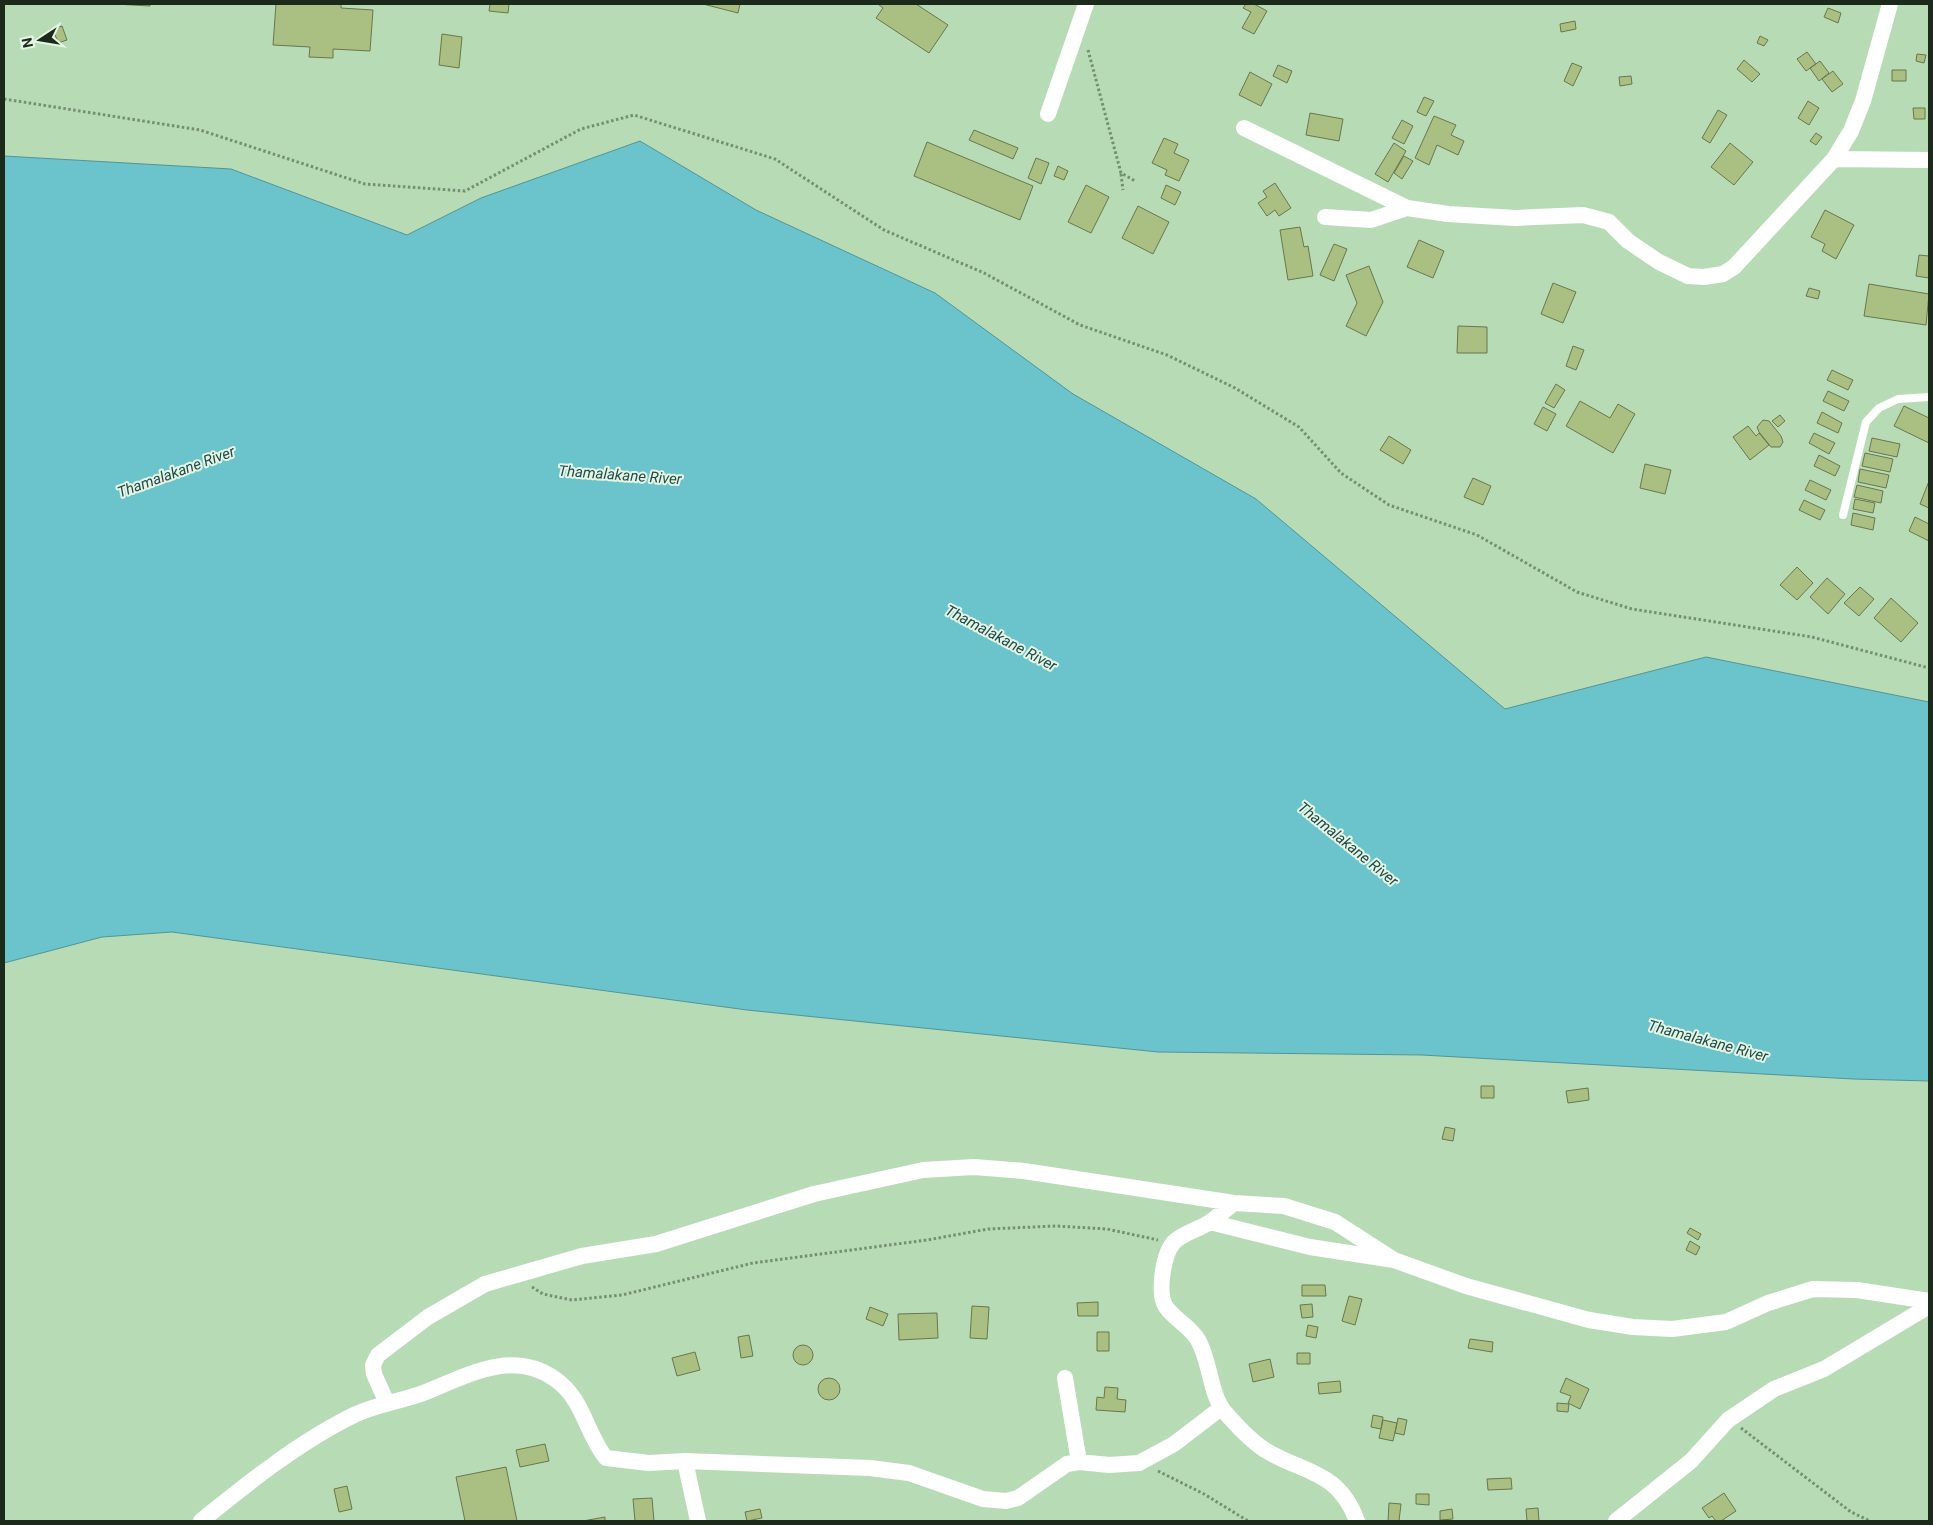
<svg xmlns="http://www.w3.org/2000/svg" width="1933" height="1525" font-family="Roboto,sans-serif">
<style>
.water{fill:#6bc3cc;stroke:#539597}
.building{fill:#aabf82;stroke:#69774d}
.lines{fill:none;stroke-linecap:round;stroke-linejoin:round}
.path{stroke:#748f73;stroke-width:3;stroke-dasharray:2.5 2.5;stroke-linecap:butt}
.lane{stroke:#fff;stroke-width:8}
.street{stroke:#fff;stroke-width:16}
.labels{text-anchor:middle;stroke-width:4;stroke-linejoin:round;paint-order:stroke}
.water-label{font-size:15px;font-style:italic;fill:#214a4e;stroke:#e4f6e3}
</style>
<rect width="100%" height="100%" fill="#b7dbb5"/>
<path class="water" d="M640 141 756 210 935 293 1073 394 1256 499 1505 709 1706 657 1929 702V1081L1853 1079 1422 1055 1158 1052 747 1010 172 932 102 937 4 963V156L231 169 407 235 481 198Z"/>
<path class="building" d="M115 4H150V6Z
M276 4H341V8L373 10 370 51 333 49V58L309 57 310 47 273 45Z
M490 4H509L508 13 489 11Z
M703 4H740L738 13Z
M878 4H916L948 25 929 53 876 18 883 8Z
M1246 4H1254L1267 11 1254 34 1242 28 1251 12 1243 8Z
M1828 8 1841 13 1838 23 1824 17Z
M1575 21 1576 29 1561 32 1560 24Z
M62 26 67 40 58 43 53 29Z
M442 34 462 37 459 68 439 65Z
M1760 36 1768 40 1764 46 1757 43Z
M1807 52 1816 64 1806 71 1797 59Z
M1917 54 1926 55 1924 63 1916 61Z
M1744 60 1760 74 1752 82 1737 69Z
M1820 61 1829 73 1819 81 1810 68Z
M1572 63 1582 67 1573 86 1564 81Z
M1278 65 1292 71 1287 83 1273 76Z
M1892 70H1906V81H1892Z
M1833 71 1843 84 1832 92 1822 79Z
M1250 72 1272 84 1261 106 1239 95Z
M1631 76 1632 84 1620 86 1619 77Z
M1424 97 1434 101 1426 116 1417 112Z
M1808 101 1819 108 1809 125 1798 118Z
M1913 108H1925V119H1914Z
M1718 110 1727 115 1710 143 1702 138Z
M1310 113 1343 119 1339 141 1306 135Z
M1434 116 1456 125 1451 135 1464 141 1458 155 1437 145 1429 165 1415 158Z
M1402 120 1413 126 1404 144 1392 138Z
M974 130 1018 148 1013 159 969 140Z
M1816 133 1822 137 1816 145 1810 141Z
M1164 138 1178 144 1174 153 1189 160 1179 181 1165 175 1167 170 1152 163Z
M927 142 1033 186 1020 220 914 176Z
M1394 143 1406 151 1388 182 1375 174Z
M1730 143 1753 162 1734 185 1711 167Z
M1404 156 1413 161 1402 179 1394 173Z
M1036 158 1049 163 1041 184 1028 178Z
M1058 166 1068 171 1064 180 1054 176Z
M1275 183 1291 208 1279 216 1275 210 1267 216 1258 203 1267 197 1263 191Z
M1086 185 1109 197 1091 233 1068 222Z
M1166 185 1181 192 1175 205 1161 198Z
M1138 206 1169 222 1153 254 1122 238Z
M1825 210 1854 225 1836 259 1822 251 1825 244 1811 237Z
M1300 227 1304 247 1308 246 1313 276 1288 280 1280 230Z
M1419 240 1444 251 1433 278 1407 267Z
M1334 244 1347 249 1334 281 1320 275Z
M1919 255 1929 256V278L1916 276Z
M1369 266 1383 302 1366 336 1346 326 1357 303 1346 275Z
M1553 283 1576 292 1563 323 1541 314Z
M1869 284 1929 294 1926 325 1864 316Z
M1809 288 1820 291 1818 299 1806 296Z
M1458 326 1487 327V353H1457Z
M1573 346 1584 350 1576 370 1566 366Z
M1832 370 1853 380 1848 390 1827 380Z
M1556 384 1565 390 1554 408 1545 403Z
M1828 391 1849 401 1844 411 1823 401Z
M1580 401 1610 418 1618 404 1635 414 1613 453 1566 426Z
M1904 406 1929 418V443L1894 426Z
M1543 407 1556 414 1547 431 1534 424Z
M1822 412 1842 423 1838 433 1817 423Z
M1780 415 1785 421 1778 427 1772 421Z
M1763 420 1769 421 1781 436 1783 442 1780 447H1771L1759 432 1757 427Z
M1748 426 1756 436 1759 433 1769 445 1750 460 1733 437Z
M1814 433 1835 443 1829 454 1809 443Z
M1389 436 1411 450 1403 464 1380 450Z
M1872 438 1900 444 1897 457 1869 451Z
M1865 453 1893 459 1890 472 1862 466Z
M1819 455 1840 466 1835 476 1814 466Z
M1645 464 1671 470 1665 494 1640 488Z
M1860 469 1889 475 1886 488 1858 482Z
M1473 478 1491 486 1483 505 1464 497Z
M1810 480 1831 490 1826 500 1805 490Z
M1929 481V508L1920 504Z
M1857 485 1883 491 1881 503 1854 497Z
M1855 499 1875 503 1873 513 1853 509Z
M1804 500 1825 510 1820 520 1799 510Z
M1853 513 1875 518 1873 530 1851 525Z
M1915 517 1929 524V541L1909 531Z
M1797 567 1813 583 1797 600 1780 585Z
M1827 578 1845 594 1828 614 1810 597Z
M1860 587 1874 599 1859 616 1844 603Z
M1891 598 1918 623 1901 642 1874 618Z
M1481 1086H1494V1098H1481Z
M1588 1088 1589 1100 1568 1103 1566 1091Z
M1445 1127 1455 1129 1453 1141 1442 1139Z
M1690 1228 1701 1234 1698 1240 1687 1233Z
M1690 1241 1700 1247 1696 1255 1686 1250Z
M1302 1285H1325L1326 1296H1302Z
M1349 1296 1362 1299 1355 1325 1342 1321Z
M1098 1302V1316H1078L1077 1303Z
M1312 1304 1313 1317 1302 1318 1300 1305Z
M972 1306 989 1307 987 1339 970 1338Z
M870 1307 888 1314 883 1326 866 1319Z
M937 1313 938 1338 899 1340 898 1314Z
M1308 1325 1318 1327 1316 1338 1306 1336Z
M1097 1332H1109V1351H1097Z
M749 1335 753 1356 741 1358 738 1337Z
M1470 1339 1493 1342 1492 1352 1468 1348Z
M793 1355a10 10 0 1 1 20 0a10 10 0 1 1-20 0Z
M695 1352 700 1370 677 1376 672 1358Z
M1297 1353H1310V1364H1297Z
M1270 1359 1274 1377 1253 1382 1249 1364Z
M1566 1378 1589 1389 1580 1409 1568 1403 1571 1396 1560 1392Z
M818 1389a11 11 0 1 1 22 0a11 11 0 1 1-22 0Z
M1340 1381 1341 1392 1319 1394 1318 1383Z
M1105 1387 1118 1388 1117 1399 1126 1400 1125 1412 1096 1410 1097 1397 1104 1398Z
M1557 1403 1569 1404 1568 1412 1557 1411Z
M1373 1415 1383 1417 1381 1429 1371 1427Z
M1398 1418 1407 1420 1404 1435 1395 1433Z
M1383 1420 1397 1423 1393 1441 1379 1438Z
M545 1444 549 1461 520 1467 516 1450Z
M506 1467 517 1521H465L456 1477Z
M1511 1478 1512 1489 1488 1490 1487 1479Z
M347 1486 352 1509 339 1512 334 1489Z
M1724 1493 1736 1511 1721 1521H1716L1712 1516 1709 1518 1702 1508Z
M1416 1494H1429V1505L1416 1504Z
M652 1498 654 1521H635L633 1499Z
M1389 1503 1401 1504 1399 1521H1388Z
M1538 1508 1539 1521H1527L1526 1509Z
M760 1509 762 1518 747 1521 745 1512Z
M1452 1509 1453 1519 1440 1520V1511Z
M605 1517V1521H583Z"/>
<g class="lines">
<path class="path" d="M1088 50 1121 173 1135 181
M4 99 200 130 365 184 465 191 581 129 634 115 775 159 884 230 984 273 1080 325 1167 355 1235 388 1299 427 1341 473 1389 505 1477 535 1577 592 1632 609 1812 637 1929 668
M1121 174 1123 190
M532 1287 543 1294 572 1300 622 1295 753 1263 927 1240 988 1229 1056 1226 1107 1229 1158 1240
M1741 1428 1851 1512 1870 1521
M1158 1471 1204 1494 1248 1521"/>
<path class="lane" d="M1843 515 1866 422 1879 408 1898 399 1929 397"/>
<path class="street" d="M1048 114 1086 4
M1244 128 1407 208 1448 214 1515 218 1583 215 1609 222 1628 241 1659 262 1688 276 1704 277 1723 274 1734 267 1834 159 1851 131 1863 101 1890 4
M1834 159 1929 160
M1325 217 1371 220 1407 208
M1234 1203C1226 1209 1219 1216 1210 1222 1200 1229 1183 1233 1174 1242 1163 1254 1157 1294 1166 1307 1175 1320 1190 1326 1198 1340 1210 1360 1210 1394 1224 1411 1235 1424 1250 1440 1265 1450 1305 1474 1338 1470 1357 1521
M1210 1222 1310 1247 1394 1260 1466 1286 1589 1320 1633 1327 1672 1329 1726 1322 1768 1303 1813 1289 1857 1290 1929 1301
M1065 1378 1079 1462
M387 1403 374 1374 373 1365 378 1355 428 1317 485 1284 582 1256 656 1244 814 1194 923 1170 974 1167 1024 1171 1234 1203 1284 1206 1335 1222 1394 1260
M685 1461 698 1521
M201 1521C248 1483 299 1442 354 1415 377 1404 403 1401 426 1392 468 1375 513 1349 555 1379 584 1399 586 1434 606 1458L649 1463 685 1461 870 1468 909 1473 983 1499 1006 1501 1018 1498 1067 1464 1079 1462 1109 1465 1139 1463 1174 1444 1221 1408
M1616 1521 1691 1461 1728 1420 1774 1389 1824 1369 1929 1306"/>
</g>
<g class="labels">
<g class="water-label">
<text transform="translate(176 472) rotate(-20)" y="5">Thamalakane River</text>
<text transform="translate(620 475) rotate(4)" y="5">Thamalakane River</text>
<text transform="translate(1001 638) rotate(28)" y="5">Thamalakane River</text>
<text transform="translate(1348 844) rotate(39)" y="5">Thamalakane River</text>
<text transform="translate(1708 1041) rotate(15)" y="5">Thamalakane River</text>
</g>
</g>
<rect width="1933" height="1525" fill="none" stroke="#1c2a1b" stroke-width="10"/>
<g transform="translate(40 40) rotate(258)" stroke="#e4f6e3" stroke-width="4" paint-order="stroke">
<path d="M0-4L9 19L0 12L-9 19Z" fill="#1c2a1b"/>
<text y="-8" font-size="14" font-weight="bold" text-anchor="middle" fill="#1c2a1b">N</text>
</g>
</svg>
